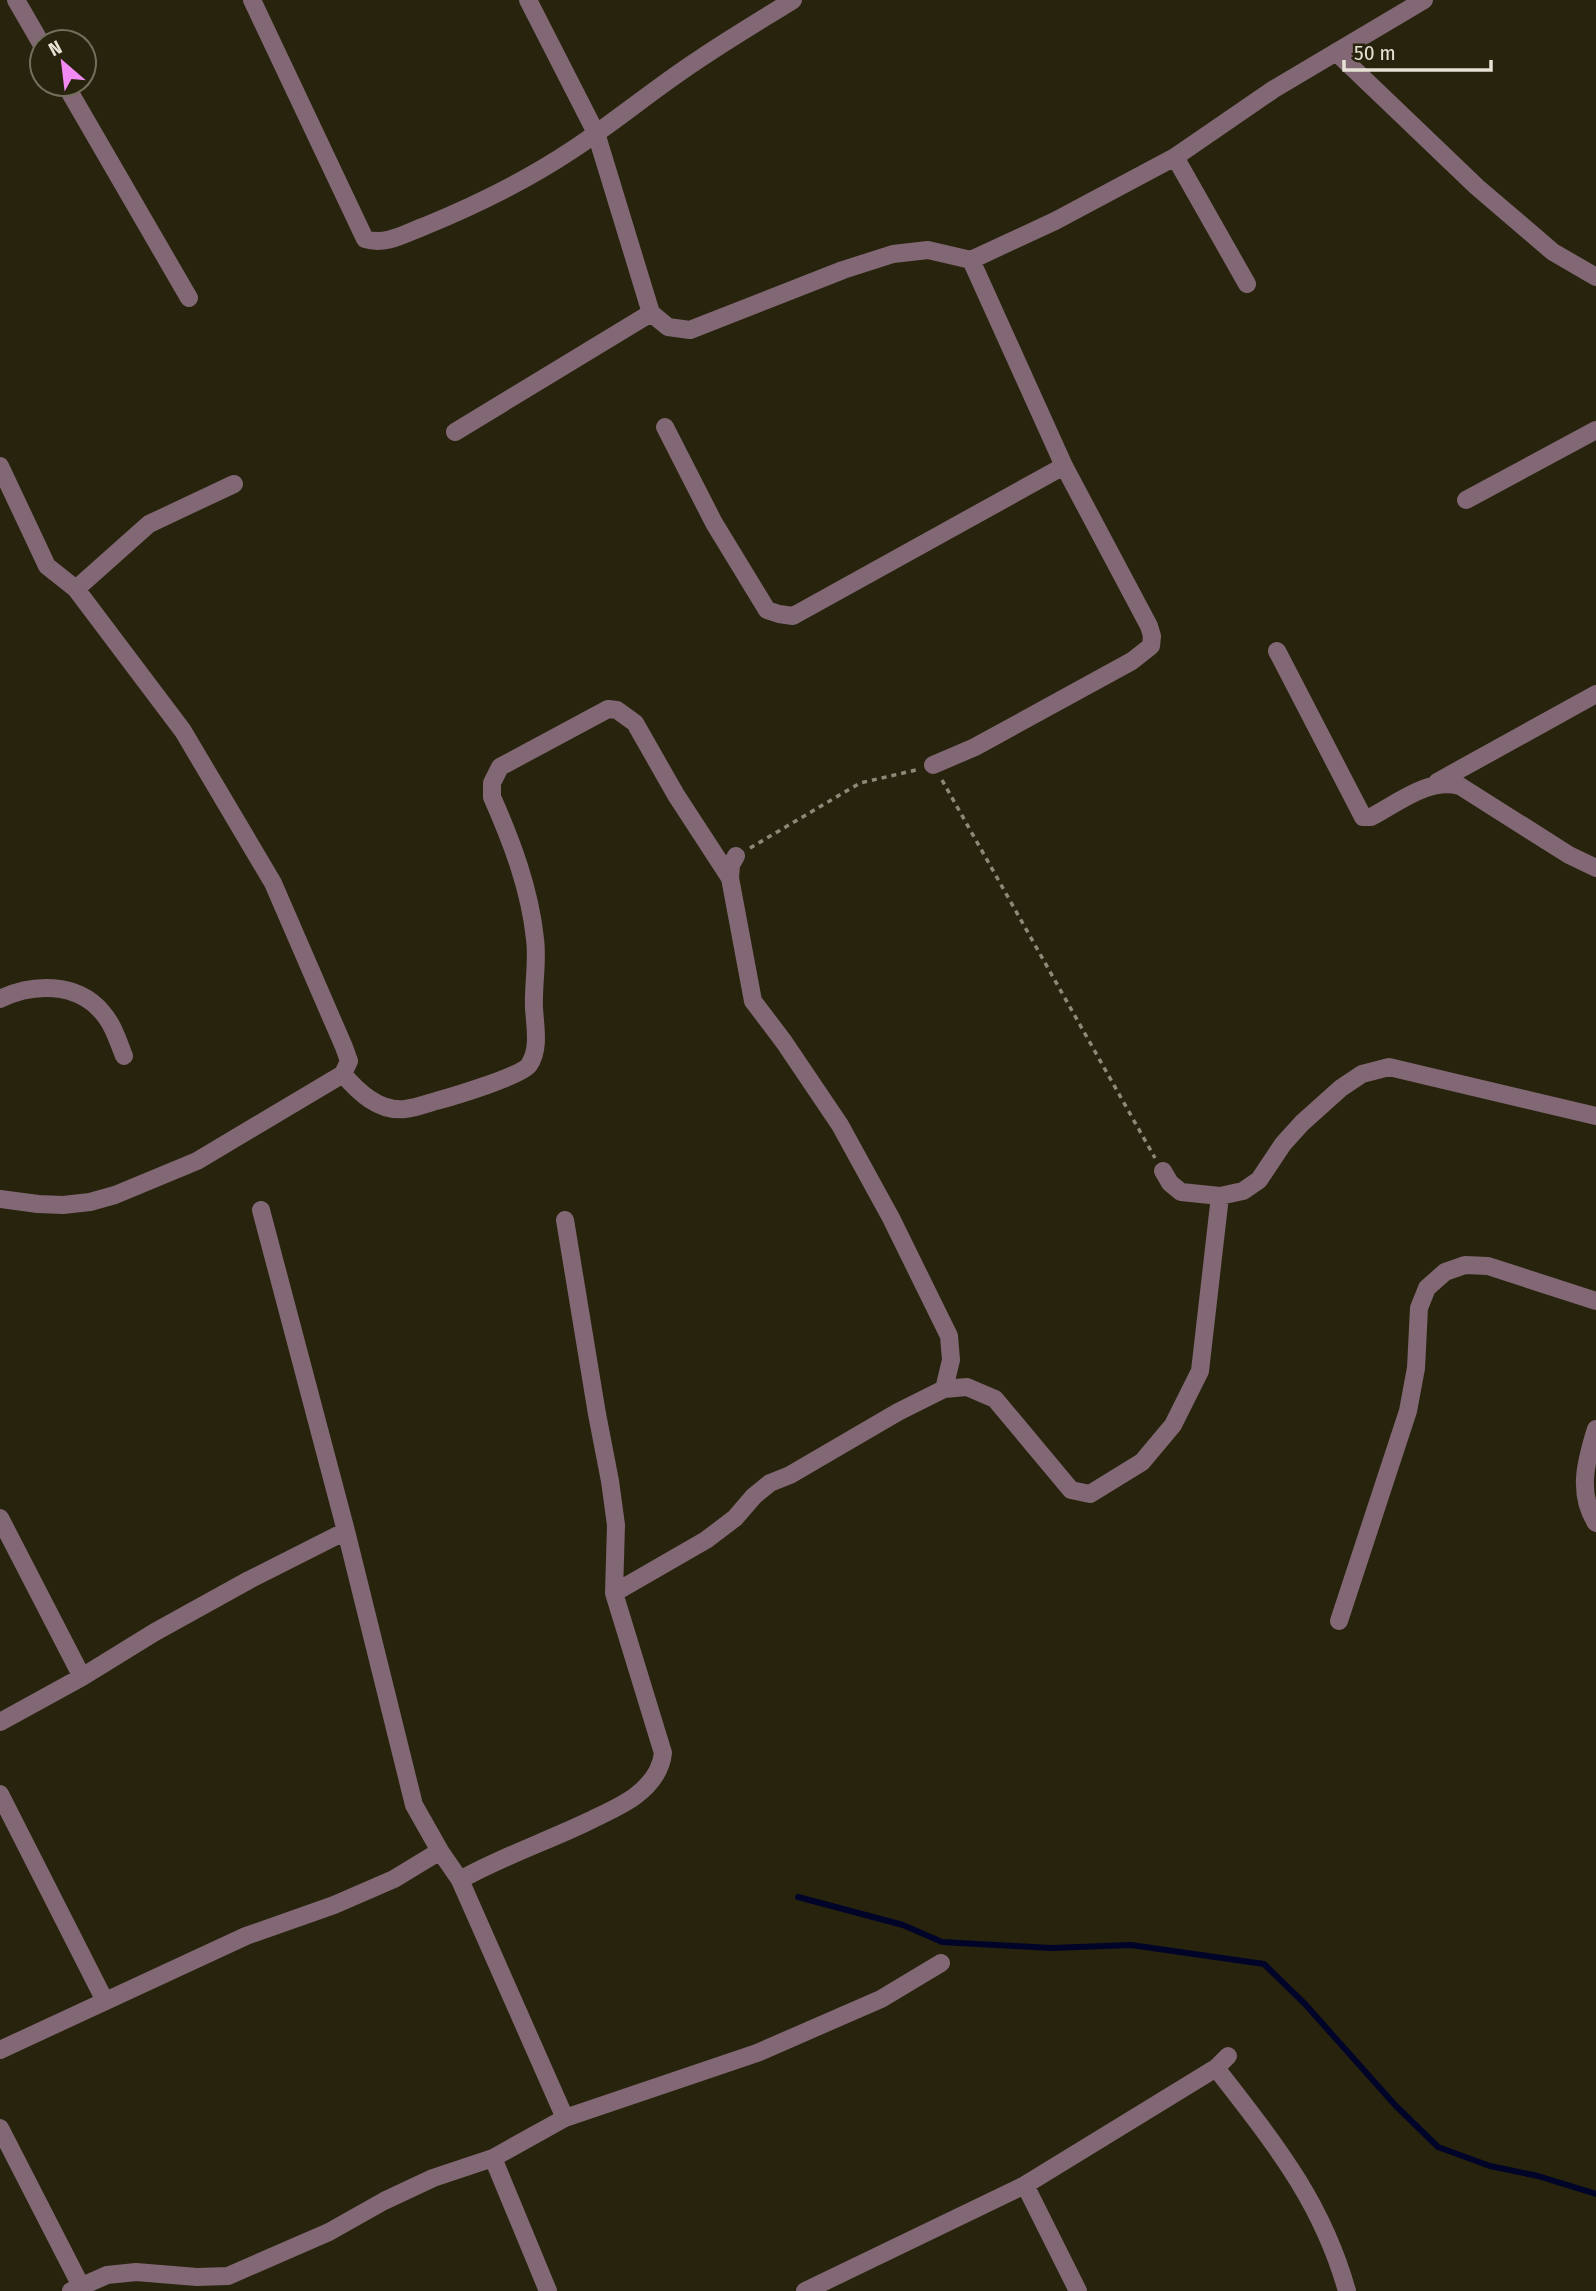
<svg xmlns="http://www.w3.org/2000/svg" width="1596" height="2291" font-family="'Fira Sans Condensed',sans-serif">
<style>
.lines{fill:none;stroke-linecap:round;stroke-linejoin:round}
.stream{stroke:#000429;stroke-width:6}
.path{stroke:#8d8978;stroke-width:3.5;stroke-dasharray:5 5;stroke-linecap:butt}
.minor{stroke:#816874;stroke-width:18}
</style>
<rect width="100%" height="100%" fill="#28230d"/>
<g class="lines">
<path class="stream" d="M798 1897 903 1925 942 1942 1051 1948 1131 1945 1264 1964 1305 2004 1395 2105 1438 2147 1490 2166 1538 2176 1596 2194"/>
<path class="path" d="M942 780 1155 1158
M750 848 860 783 916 770"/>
<path class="minor" d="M16 0 42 45
M252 0 365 239C386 246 406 233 425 226 476 205 527 180 572 150 615 122 655 88 698 60 729 39 761 20 793 0
M528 0 596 133 651 313 668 327 690 330 843 270 893 254 928 250 971 260 1055 221 1175 157 1274 89 1424 0
M1336 52 1477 187 1553 252 1596 277
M65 84 189 298
M1175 157 1247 284
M665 427 714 523 767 610 779 614 793 616 1064 466
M455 432 651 313
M0 466 47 566 76 589 183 731 273 883 344 1047 349 1061 343 1074 197 1161 115 1195 90 1202 63 1205 38 1204 0 1199
M1466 500 1596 430
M76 589 149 524 234 484
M1277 651 1363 817H1371C1398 803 1429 777 1460 786L1569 855 1596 868
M933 765 975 747 1132 661 1151 646 1152 636 1149 626 1064 466 971 260
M1437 782 1596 694
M736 856 731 865 730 878 753 1001 784 1042 840 1125 891 1218 949 1336 951 1360 944 1389
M0 999C32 983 77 982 102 1012 113 1024 118 1041 124 1056
M343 1074C358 1092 379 1112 405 1109 415 1108 426 1104 436 1101 451 1097 522 1076 529 1065 540 1049 535 1026 534 1008 533 985 538 961 535 939 530 890 512 842 492 797V783L500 767 608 709 617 710 635 723 676 795 730 878
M1163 1171 1170 1183 1181 1192 1220 1196 1243 1191 1259 1180 1283 1144 1302 1123 1341 1088 1362 1074 1389 1067 1596 1116
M261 1210 346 1531 414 1805 440 1851 460 1880 565 2118
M1596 1429C1586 1461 1577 1493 1596 1523
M0 1518 82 1677
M614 1593 706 1540 735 1518 754 1496 770 1483 790 1475 898 1412 944 1389 967 1387 995 1399 1071 1490 1090 1494 1142 1462 1173 1425 1200 1371 1220 1196
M1339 1621 1408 1411 1416 1368 1419 1308 1427 1288 1445 1272 1465 1265 1488 1266 1596 1301
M0 1722 82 1677 155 1632 249 1580 346 1531
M0 1794 105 2001
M460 1880C501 1857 545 1842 587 1822 603 1814 620 1807 634 1797 649 1786 661 1771 663 1753L614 1593 616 1525 610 1481 597 1414 565 1220
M0 2050 246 1936 334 1905 394 1879 440 1851
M1216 2068C1273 2142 1321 2199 1347 2291
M0 2128 81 2286
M493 2158 548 2291
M1025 2185 1078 2291
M71 2291 107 2275 136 2272 197 2277 228 2276 329 2232 384 2201 433 2178 493 2158 565 2118 757 2053 881 1999 941 1963
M805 2291 1025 2185 1216 2068 1228 2056"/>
</g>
<g transform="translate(63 63) rotate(332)"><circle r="33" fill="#28230d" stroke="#746f5d" stroke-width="2"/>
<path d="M0-5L12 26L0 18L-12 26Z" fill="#f28af3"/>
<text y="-10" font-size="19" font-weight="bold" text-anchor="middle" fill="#e5e2d5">N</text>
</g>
<path d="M1344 60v10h147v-10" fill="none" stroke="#e5e2d5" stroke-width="3.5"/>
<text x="1354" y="60" font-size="21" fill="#e5e2d5" stroke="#28230d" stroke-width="5" paint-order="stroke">50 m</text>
</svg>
